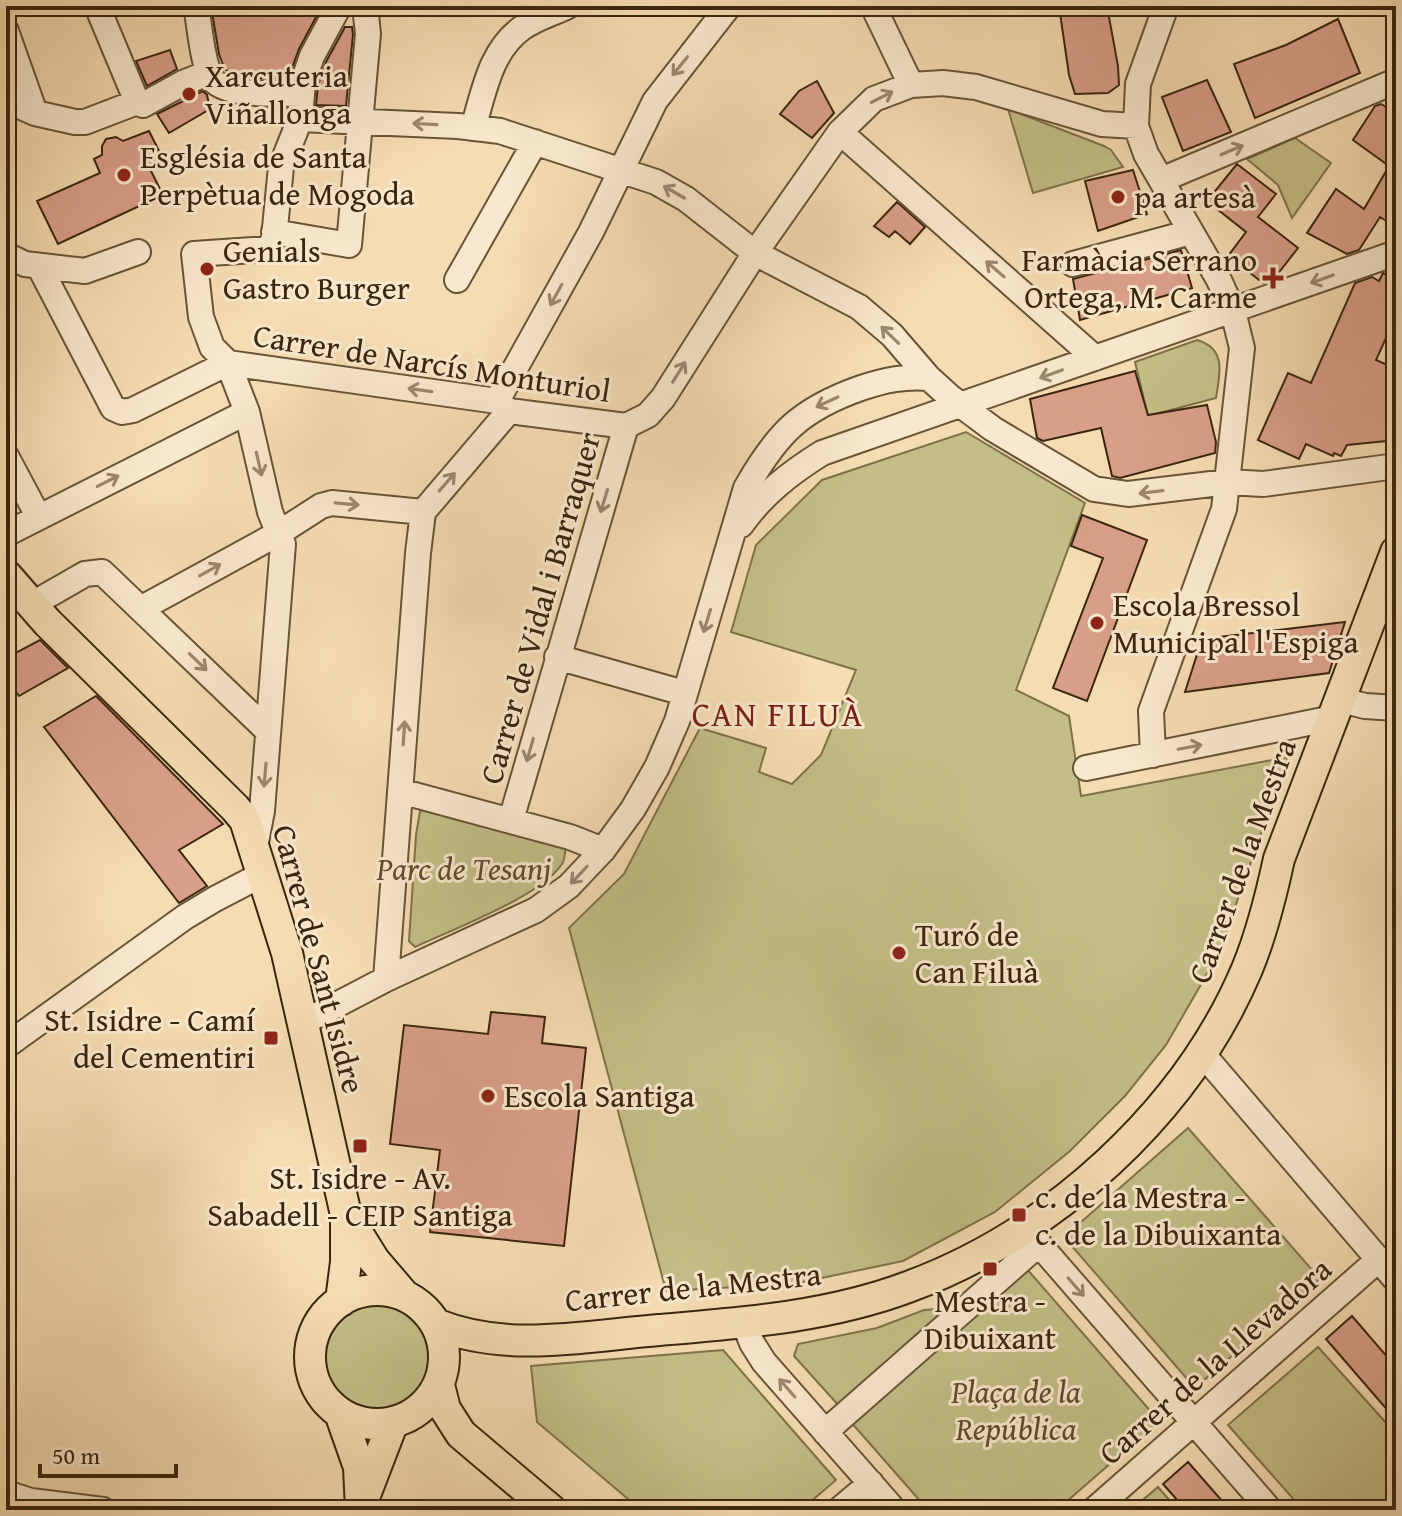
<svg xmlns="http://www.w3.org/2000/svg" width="1402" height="1516" font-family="'Gentium Book Plus',serif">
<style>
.green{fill:#c3be87;stroke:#7e724a;stroke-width:2}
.building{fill:#da9f88;stroke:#39260e;stroke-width:2}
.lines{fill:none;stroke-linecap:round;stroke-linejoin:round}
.minor-casing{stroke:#685437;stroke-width:28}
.major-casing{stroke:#39260e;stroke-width:34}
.minor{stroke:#f9e8cd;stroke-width:24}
.major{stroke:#f6dcb2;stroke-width:30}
.oneway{stroke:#99876e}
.poi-dot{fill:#8f2418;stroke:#f9e8cd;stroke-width:3}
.labels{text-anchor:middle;stroke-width:6;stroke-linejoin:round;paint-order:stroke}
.poi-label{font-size:32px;fill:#39260e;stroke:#f9e8cd;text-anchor:start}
.street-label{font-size:32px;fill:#39260e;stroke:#f9e8cd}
.park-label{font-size:32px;font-style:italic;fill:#5c4c2c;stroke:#f9e8cd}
.neighbourhood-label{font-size:34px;letter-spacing:2px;fill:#7a1f14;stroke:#f9e8cd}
</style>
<rect width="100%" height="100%" fill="#f6dcb2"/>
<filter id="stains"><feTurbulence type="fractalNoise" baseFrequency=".0025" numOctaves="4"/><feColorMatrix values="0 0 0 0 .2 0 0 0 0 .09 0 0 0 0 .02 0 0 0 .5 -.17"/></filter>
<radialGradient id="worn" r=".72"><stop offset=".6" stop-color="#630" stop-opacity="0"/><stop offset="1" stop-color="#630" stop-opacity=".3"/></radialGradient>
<path class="green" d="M1008 109 1104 146 1111 150 1123 167 1033 193Z
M1295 138 1331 163 1292 218 1278 185 1247 159Z
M1197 340C1227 349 1220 373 1216 398L1148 416 1135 362Z
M966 432 1085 503 1016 690 1069 716 1081 796 1288 757 1218 955 1166 1045 1125 1096 1070 1151 995 1212 903 1261 793 1284 666 1291 569 928 624 874 700 728 766 748 759 772 792 784 821 755 856 670 731 632 756 545 822 480Z
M430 808 566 846C565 852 565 859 562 864 540 897 453 929 415 947L409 941 416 835 420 811Z
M1188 1128 1320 1279 1195 1388 1064 1237Z
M1027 1269 1159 1421 1057 1510H928L850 1421Z
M310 1357a67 67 0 1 1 134 0a67 67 0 1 1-134 0Z
M938 1309 942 1316 840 1407 794 1356 798 1344 877 1328 924 1310Z
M1318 1347 1396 1434V1510H1303L1228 1425Z
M723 1350 836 1480 801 1510H641L537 1422 531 1366Z
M1158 1487 1178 1510H1131Z"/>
<path class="building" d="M211 6H322L299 49 288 79 252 78 225 70 219 54Z
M1059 6H1107L1118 66 1119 85 1108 93 1075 94 1069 75Z
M1338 19 1360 73 1255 118 1234 64 1286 45Z
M345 27H352L353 34 346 106 316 105 318 85 326 62Z
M170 50 177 69 147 86 136 61Z
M1207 80 1231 132 1183 151 1162 97Z
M817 81 834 113 812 138 780 114 799 91Z
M203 91 207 95 210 109 169 133 157 114Z
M1381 104 1396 113V227L1380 217 1359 250 1347 254 1307 233 1336 189 1364 209 1389 166 1353 140 1375 106Z
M149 131 164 161 149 167 163 195 58 244 37 201 100 173 94 159 102 155V146L106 139 116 137 123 141Z
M1237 164 1276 194 1258 217 1298 248 1273 280 1263 283 1228 256 1246 232 1207 201Z
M1133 170 1147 214 1098 231 1085 181Z
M897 202 925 227 910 244 895 231 889 237 874 226Z
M1181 250 1192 288 1080 320 1073 279Z
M1383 273 1396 279V316L1376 360 1392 367 1388 376 1396 380V440L1347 445 1341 456 1334 453 1333 456 1306 444 1299 459 1258 440 1288 373 1311 383 1355 283 1372 277 1379 281Z
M1135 371 1148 415 1207 405 1216 442 1215 453 1120 478 1112 476 1101 428 1043 441 1037 438 1030 399Z
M1082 515 1147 540 1087 701 1053 688 1103 558 1071 546Z
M1345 622 1329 673 1185 692 1202 639Z
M40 640 68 668 19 696 6 678V658Z
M96 696 223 824 179 850 207 886 179 903 44 727Z
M491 1012 545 1017 542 1043 586 1048 564 1246 430 1232 440 1150 390 1144 404 1025 488 1034Z
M1352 1316 1396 1367V1420L1326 1339Z
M1188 1462 1230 1510H1186L1163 1484Z"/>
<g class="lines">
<defs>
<path id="minor" d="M97 6 137 102
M196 6C200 27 201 53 209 74 218 98 279 93 302 94
M873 6 911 85
M6 31 35 113
M6 100 35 113 75 122H85L137 102 143 105 183 83 208 73
M300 119 458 126 500 131 656 182 686 199 755 253 859 307 892 335 929 378 950 397 993 429 1094 489 1128 494 1228 482 1263 484 1396 466
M473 128C484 92 490 51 522 28 536 18 554 13 568 6
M840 132 1095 358
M1161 180 1396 81
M274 232 349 245 368 34 365 6
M6 255 25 264 85 271 138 252
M1073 264 1191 232
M39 266 113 408 122 412 133 410 228 363
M457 280 535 142
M228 363 497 401 509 411 626 426
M497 401 591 232 655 101 729 6
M6 456 38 516
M741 525C763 494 790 473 822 453L1396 253
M6 534 247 412
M31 605 85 574 102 572 268 731
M142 608 279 533 321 506 332 503 423 512
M557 657 684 693
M1341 700 1365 706 1396 708
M1153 755 1151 711 1224 509 1242 348 1233 311 1219 280 1146 154 1136 126 1138 84 1166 6
M1086 768 1333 718
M400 791 570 837 603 850
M511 820 626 426 648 415 663 398 755 253 840 132 874 99 911 85 943 83 976 87 1102 124 1136 126
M255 847 262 811 283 544 270 512 247 412 228 363 212 347 201 317 194 254 269 249 274 238 281 167 300 119 303 82 312 56 339 6
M386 979 418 553 423 512 509 411
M304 1022 386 979 536 910 569 886 603 850 633 809 657 767 677 721 746 488C777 433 801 409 861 388 885 380 904 376 929 378
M6 1046 185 917 215 899 263 874
M1201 1052 1396 1280
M1025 1228 1270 1510
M744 1323 752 1343 764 1362 894 1510
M825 1432 1039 1244
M6 1493 31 1501 103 1510
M839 1510 871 1483
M1094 1510 1378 1260"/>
<path id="major" d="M6 575 47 622 235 808 245 820 287 953 346 1215V1262L341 1301
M346 1215 374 1260 403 1294
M310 1357a67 67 0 1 1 134 0a67 67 0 1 1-134 0Z
M438 1325C508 1353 586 1336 659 1330 743 1323 828 1317 908 1287 1053 1234 1187 1111 1247 969 1262 933 1271 896 1279 859L1396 552
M439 1385 445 1409 461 1434 551 1510
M340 1413 359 1467 361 1510
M365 1495 393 1422"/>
</defs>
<use href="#minor" class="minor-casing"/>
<use href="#major" class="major-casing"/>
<use href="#minor" class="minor"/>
<use href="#major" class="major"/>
</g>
<defs><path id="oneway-shaft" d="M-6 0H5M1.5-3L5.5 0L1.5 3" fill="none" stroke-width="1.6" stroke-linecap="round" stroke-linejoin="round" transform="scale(2)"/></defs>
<g class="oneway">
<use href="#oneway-shaft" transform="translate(680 66) rotate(129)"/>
<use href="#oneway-shaft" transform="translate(882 97) rotate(-27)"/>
<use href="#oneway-shaft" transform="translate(425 124) rotate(-177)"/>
<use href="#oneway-shaft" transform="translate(1232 150) rotate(-23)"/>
<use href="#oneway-shaft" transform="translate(674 192) rotate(-150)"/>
<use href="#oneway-shaft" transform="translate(995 269) rotate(-139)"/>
<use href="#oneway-shaft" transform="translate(1322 279) rotate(160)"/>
<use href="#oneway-shaft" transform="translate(556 295) rotate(119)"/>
<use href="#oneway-shaft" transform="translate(890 335) rotate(-136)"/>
<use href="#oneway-shaft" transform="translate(679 372) rotate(-58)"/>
<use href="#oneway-shaft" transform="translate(1051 374) rotate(160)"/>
<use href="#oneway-shaft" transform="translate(420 390) rotate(-172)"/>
<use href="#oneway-shaft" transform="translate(827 402) rotate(155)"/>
<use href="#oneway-shaft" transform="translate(259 464) rotate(77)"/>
<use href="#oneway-shaft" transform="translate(108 481) rotate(-27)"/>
<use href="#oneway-shaft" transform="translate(447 482) rotate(-49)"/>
<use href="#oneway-shaft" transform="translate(1151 492) rotate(173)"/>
<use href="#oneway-shaft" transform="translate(604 501) rotate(107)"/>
<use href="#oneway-shaft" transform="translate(347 504) rotate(5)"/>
<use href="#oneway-shaft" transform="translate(210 570) rotate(-29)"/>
<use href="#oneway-shaft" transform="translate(707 621) rotate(107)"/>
<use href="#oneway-shaft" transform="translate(198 662) rotate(44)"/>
<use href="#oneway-shaft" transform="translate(404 733) rotate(-86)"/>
<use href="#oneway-shaft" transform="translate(1190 747) rotate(-11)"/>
<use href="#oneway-shaft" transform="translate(530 750) rotate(106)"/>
<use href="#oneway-shaft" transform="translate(265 775) rotate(95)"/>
<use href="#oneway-shaft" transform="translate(579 875) rotate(133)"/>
<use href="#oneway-shaft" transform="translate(1076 1287) rotate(49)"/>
<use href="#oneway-shaft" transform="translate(787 1388) rotate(-131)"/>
</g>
<g class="poi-dot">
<circle cx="189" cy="94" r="8"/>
<circle cx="124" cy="175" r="8"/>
<circle cx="1118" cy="197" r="8"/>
<circle cx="207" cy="269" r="8"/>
<path d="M1269 266h8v8h8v8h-8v8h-8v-8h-8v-8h8z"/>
<circle cx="1097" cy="623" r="8"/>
<circle cx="899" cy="953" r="8"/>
<rect x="263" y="1030" width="16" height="16" rx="4"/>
<circle cx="488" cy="1096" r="8"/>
<rect x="352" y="1138" width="16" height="16" rx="4"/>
<rect x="1011" y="1207" width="16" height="16" rx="4"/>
<rect x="982" y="1261" width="16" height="16" rx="4"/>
</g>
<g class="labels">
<g class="poi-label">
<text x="205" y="87">Xarcuteria<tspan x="205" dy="37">Viñallonga</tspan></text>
<text x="140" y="168">Església de Santa<tspan x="140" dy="37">Perpètua de Mogoda</tspan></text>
<text x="1134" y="208">pa artesà</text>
<text x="223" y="262">Genials<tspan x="223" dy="37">Gastro Burger</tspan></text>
<text x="1257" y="271" text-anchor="end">Farmàcia Serrano<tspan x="1257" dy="37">Ortega, M. Carme</tspan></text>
<text x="1113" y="616">Escola Bressol<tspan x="1113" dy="37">Municipal l'Espiga</tspan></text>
<text x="915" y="946">Turó de<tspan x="915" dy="37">Can Filuà</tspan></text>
<text x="255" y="1031" text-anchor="end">St. Isidre - Camí<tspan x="255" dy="37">del Cementiri</tspan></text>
<text x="504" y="1107">Escola Santiga</text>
<text x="360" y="1189" text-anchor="middle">St. Isidre - Av.<tspan x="360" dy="37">Sabadell - CEIP Santiga</tspan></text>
<text x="1035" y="1208">c. de la Mestra -<tspan x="1035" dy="37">c. de la Dibuixanta</tspan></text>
<text x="990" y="1312" text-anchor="middle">Mestra -<tspan x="990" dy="37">Dibuixant</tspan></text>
</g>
<g class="street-label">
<text transform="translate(432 363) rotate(9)" y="11">Carrer de Narcís Monturiol</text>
<text transform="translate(540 608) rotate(-74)" y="11">Carrer de Vidal i Barraquer</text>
<text transform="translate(1242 861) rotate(-70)" y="11">Carrer de la Mestra</text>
<text transform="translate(319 959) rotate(75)" y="11">Carrer de Sant Isidre</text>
<text transform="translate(693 1287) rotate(-6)" y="11">Carrer de la Mestra</text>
<text transform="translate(1215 1361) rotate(-41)" y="11">Carrer de la Llevadora</text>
</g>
<g class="park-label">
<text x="464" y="880">Parc de Tesanj</text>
<text x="1016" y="1403">Plaça de la<tspan x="1016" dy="37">República</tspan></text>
</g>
<g class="neighbourhood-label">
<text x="778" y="726">CAN FILUÀ</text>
</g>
</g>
<rect width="1402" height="1516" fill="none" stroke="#f6dcb2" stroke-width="32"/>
<rect x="8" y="8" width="1386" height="1500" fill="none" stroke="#39260e" stroke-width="4"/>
<rect x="16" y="16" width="1370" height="1484" fill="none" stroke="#39260e" stroke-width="2"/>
<path d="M40 1464v12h136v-12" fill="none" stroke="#39260e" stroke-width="4"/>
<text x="52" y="1464" font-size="24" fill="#39260e" stroke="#f9e8cd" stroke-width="6" paint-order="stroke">50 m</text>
<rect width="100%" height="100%" filter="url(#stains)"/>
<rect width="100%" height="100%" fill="url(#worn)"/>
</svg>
